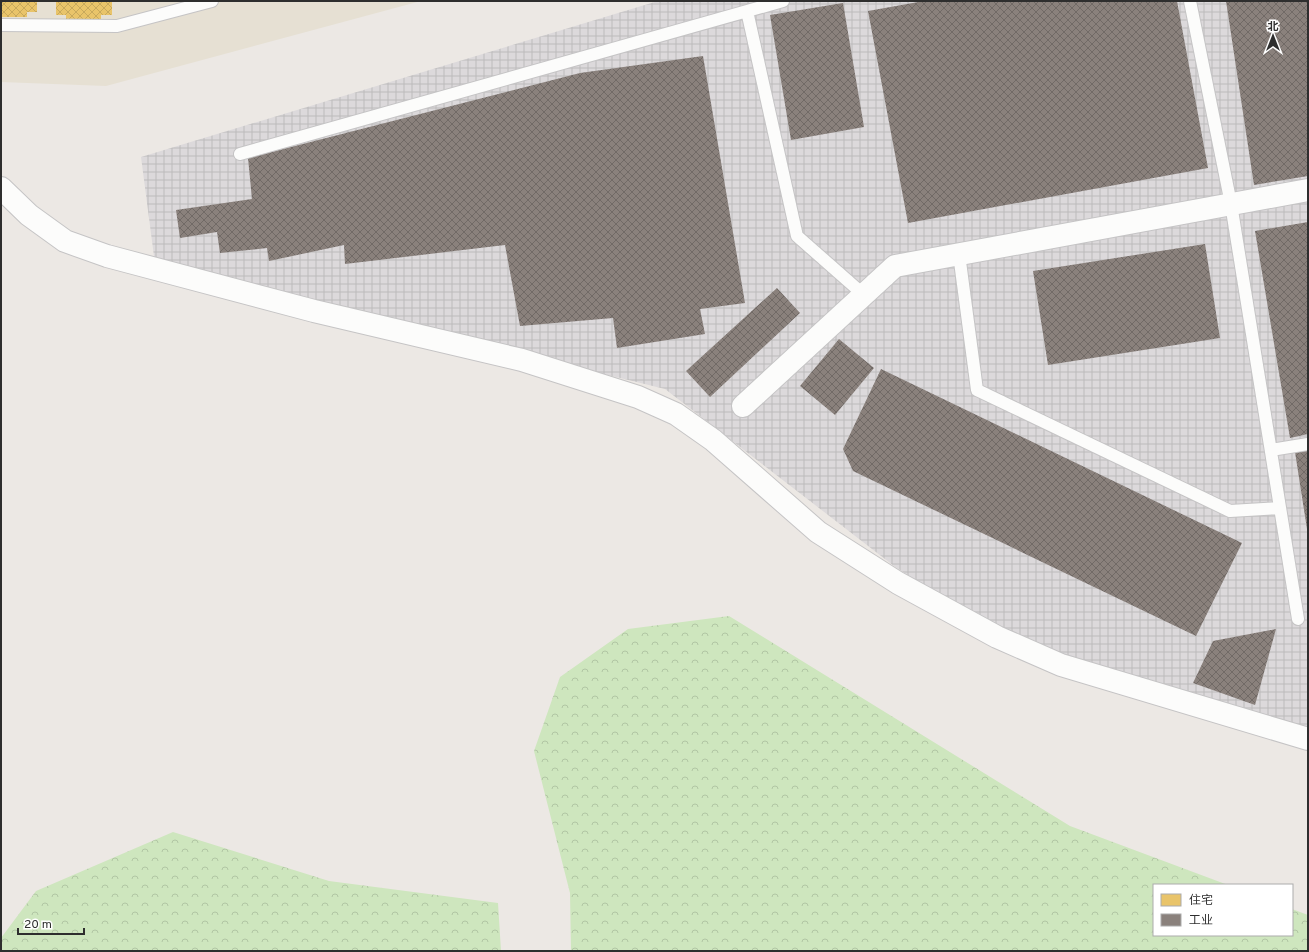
<svg xmlns="http://www.w3.org/2000/svg" width="1309" height="952" font-family="Overpass,'Noto Sans SC',sans-serif">
<style>
.industrial{fill:url(#industrial-grid)}
.education{fill:#e6e0d3}
.forest{fill:url(#forest-crowns)}
.homes{fill:url(#homes-cross-hatch)}
.industry{fill:url(#industry-cross-hatch)}
.lines{fill:none;stroke-linecap:round;stroke-linejoin:round}
.lane-casing{stroke:#c5c4c5;stroke-width:14}
.street-casing{stroke:#c5c4c5;stroke-width:24}
.lane{stroke:#fcfcfb;stroke-width:12}
.street{stroke:#fcfcfb;stroke-width:22}
</style>
<defs>
<pattern id="industrial-grid" width="8" height="8" patternUnits="userSpaceOnUse"><rect width="8" height="8" fill="#dcd9db"/><path d="M0 4h8M4 0v8" fill="none" stroke="#bdbbbc"/></pattern>
<pattern id="forest-crowns" width="20" height="18" patternUnits="userSpaceOnUse"><rect width="20" height="18" fill="#cee6be"/><path d="M2 6a3 3 0 1 1 6 0M12 15a3 3 0 1 1 6 0" fill="none" stroke="#b1c6a4"/></pattern>
<pattern id="homes-cross-hatch" width="8" height="8" patternUnits="userSpaceOnUse"><rect width="8" height="8" fill="#e9c46a"/><path d="M0 0l8 8M0 8l8-8" fill="none" stroke="#c8a95c"/></pattern>
<pattern id="industry-cross-hatch" width="8" height="8" patternUnits="userSpaceOnUse"><rect width="8" height="8" fill="#8a817c"/><path d="M0 0l8 8M0 8l8-8" fill="none" stroke="#716a66"/></pattern>
</defs>
<rect width="100%" height="100%" fill="#ece8e4"/>
<path class="industrial" d="M658 1H1308V731L1044 648 960 610 894 566 665 389 155 264 141 157Z"/>
<path class="education" d="M1 1H421L106 86 1 82Z"/>
<path class="forest" d="M729 616 1070 826 1228 885H1154V935H1292V909L1308 915V951H571L570 893 534 751 560 677 628 629Z
M173 832 329 881 498 903 501 951H1V938L36 891Z"/>
<path class="homes" d="M1 1H37V12H27V17H1Z
M56 1H112V15H101V20H66V15H56Z"/>
<path class="industry" d="M924 1H1177L1208 168 908 223 868 11Z
M1226 1H1308V176L1254 185Z
M843 3 864 127 791 140 770 15Z
M703 56 745 303 700 309 705 334 617 348 613 318 520 326 505 245 345 264 344 245 269 261 267 248 220 253 217 232 180 238 176 210 252 199 248 158 580 73Z
M1308 222V434L1290 438 1255 231Z
M1205 244 1220 338 1048 365 1033 271Z
M777 288 800 313 710 397 686 371Z
M839 339 874 368 835 415 800 386Z
M881 369 1242 543 1196 636 853 471 843 449Z
M1308 450V529H1307L1295 452Z
M1276 629 1255 705 1193 683 1213 641Z"/>
<g class="lines">
<defs>
<path id="lane" d="M1190 1 1231 204 1298 619
M747 11 797 236 864 295
M1 25 117 26 212 1
M240 154 783 1
M959 254 977 390 1230 511 1280 508
M1271 450 1308 444"/>
<path id="street" d="M1 188 29 215 65 241 107 256 314 311 522 360 638 397 676 414 713 440 818 532 898 583 997 637 1061 665 1308 739
M743 406 895 266 1308 190"/>
</defs>
<use href="#lane" class="lane-casing"/>
<use href="#street" class="street-casing"/>
<use href="#lane" class="lane"/>
<use href="#street" class="street"/>
</g>
<rect width="1309" height="952" fill="none" stroke="#2e2e2e" stroke-width="4"/>
<rect x="1153" y="884" width="140" height="52" fill="#ffffff" stroke="#ababab"/>
<rect x="1161" y="894" width="20" height="12" fill="#e9c46a" stroke="#ababab"/>
<text x="1189" y="904" font-size="12" fill="#2e2e2e">住宅</text>
<rect x="1161" y="914" width="20" height="12" fill="#8a817c" stroke="#ababab"/>
<text x="1189" y="924" font-size="12" fill="#2e2e2e">工业</text>
<g transform="translate(1273 36)" stroke="#ffffff" stroke-width="3" paint-order="stroke">
<path d="M0-3L7 15L0 10L-7 15Z" fill="#2e2e2e"/>
<text y="-6" font-size="11" font-weight="bold" text-anchor="middle" fill="#2e2e2e">北</text>
</g>
<path d="M18 928v6h66v-6" fill="none" stroke="#2e2e2e" stroke-width="2"/>
<text x="24" y="928" font-size="12" fill="#2e2e2e" stroke="#ffffff" stroke-width="3" paint-order="stroke">20 m</text>
</svg>
